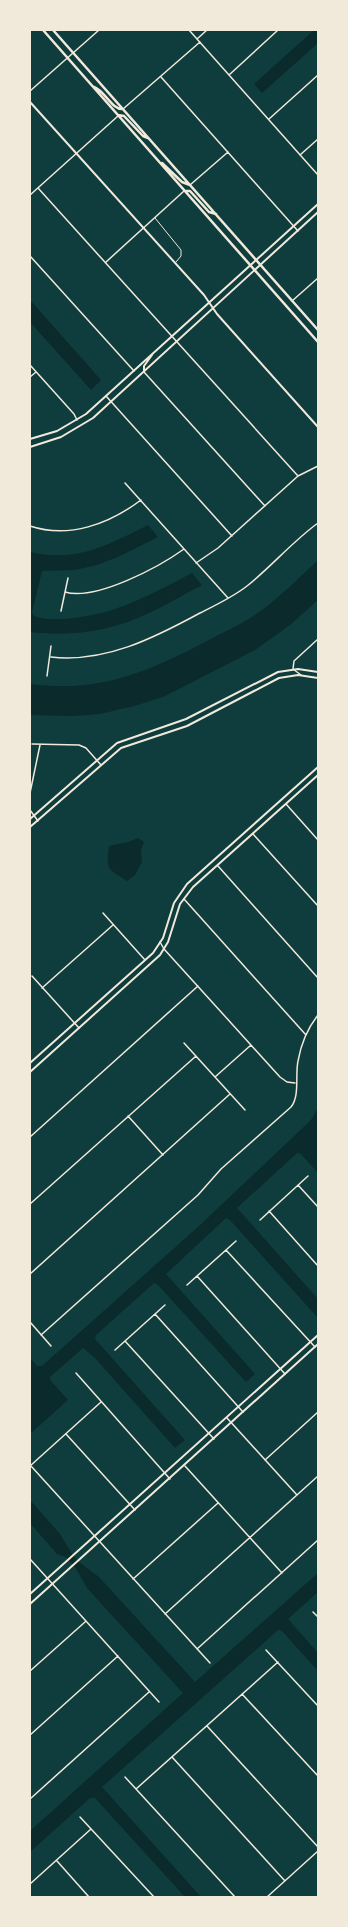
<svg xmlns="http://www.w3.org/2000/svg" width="348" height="1927" font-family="Arial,sans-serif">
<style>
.water{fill:#0a2a2b}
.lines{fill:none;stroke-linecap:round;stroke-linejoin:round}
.service{stroke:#f1e9da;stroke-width:1}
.minor{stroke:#f1e9da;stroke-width:1.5}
.tertiary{stroke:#f1e9da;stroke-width:2}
.secondary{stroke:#f1e9da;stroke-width:2}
.primary{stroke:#f1e9da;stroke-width:2.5}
</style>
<rect width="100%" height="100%" fill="#0f3d3e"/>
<path class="water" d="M314 30H318V43L262 93 254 84Z
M30 300 101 380 91 390 30 322Z
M148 525 158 537 118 557 97 565 75 570 42 571 32 612 33 615C41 620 54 619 63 619 113 616 148 596 192 573L202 585C175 599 147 617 118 625 89 634 60 635 30 632V552C76 563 108 545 148 525Z
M318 560V600L290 625 255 650 165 696 138 705 100 714 72 716 30 715V684C99 693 148 672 207 641 223 632 241 625 256 614 278 599 298 579 318 560Z
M138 838 144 842 141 850 142 862 135 875 127 881C107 868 106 871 109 846L128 842Z
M318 1108V1173L301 1154 297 1153 237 1208 318 1299V1318L230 1220 226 1218 166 1274 255 1374 246 1382 158 1285 154 1283 96 1335 95 1339 185 1440 175 1448 95 1358 83 1348 50 1377 51 1381 68 1400 30 1434V1358L37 1366H42L199 1226 311 1120Z
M30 1500 60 1534 72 1554 79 1562 99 1577 195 1682 318 1573V1592L288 1619 318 1653V1671L282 1631 278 1630 102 1787 201 1897H185L95 1798H90L30 1852V1831L183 1693 87 1588 75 1567 66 1557 57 1554 30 1523Z"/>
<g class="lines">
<path class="service" d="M155 218 181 250V256L176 262"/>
<path class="minor" d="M189 30 318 175
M197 39 207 30
M229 75 278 30
M161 77 298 231
M30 91 99 30
M123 109 200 42
M269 119 318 75
M300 155 318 139
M190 185 228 152
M38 188 298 476
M30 195 118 116
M30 256 134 371
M106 262 184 191
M292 301 318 278
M30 365 74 414 77 420
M144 372 265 506
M30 377 36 372
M106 396 232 536
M125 483 228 598
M30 526C69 539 109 524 141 500
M196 563 218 548 298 476 318 466
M65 592C96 601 159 567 184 549
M61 611 68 578
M51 657C105 663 154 638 200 613 216 605 233 597 247 586 272 566 293 541 318 523
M301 675 293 669 294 661 318 639
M47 676 51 646
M32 744 79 745 86 748 101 765
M30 793 40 745
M286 804 318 840
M30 810 38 821
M253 834 318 906
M218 866 318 978
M184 899 306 1035
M103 913 145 960
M160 942 164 949 280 1077 287 1082 295 1083
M32 976 79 1028
M42 988 113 925
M184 1043 245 1110
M215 1077 251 1045
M128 1116 163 1155
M30 1137 198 986
M298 1185 318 1207
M30 1204 196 1056
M269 1211 318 1266
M260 1220 308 1176
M226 1250 315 1347
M30 1274 230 1094
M197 1276 285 1374
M187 1285 236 1241
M155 1314 243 1412
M30 1322 51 1346
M41 1335 198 1195 221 1169 291 1107C300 1096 295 1075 298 1061 301 1044 307 1029 318 1015
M125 1341 214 1439
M115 1350 165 1305
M76 1373 170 1479
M227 1418 297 1495
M66 1434 135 1510
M265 1460 318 1412
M30 1466 101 1402
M31 1466 210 1663
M185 1466 282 1573
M30 1559 159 1702
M133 1579 218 1503
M313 1612 318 1617
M165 1614 318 1476
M197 1649 318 1540
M266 1650 318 1706
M30 1671 85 1622
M242 1694 318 1776
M207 1726 318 1847
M30 1735 118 1656
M172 1757 285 1881
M125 1777 235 1897
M136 1789 278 1662
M30 1799 149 1692
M80 1817 154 1897
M57 1861 89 1897
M30 1884 91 1829
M267 1897 318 1851"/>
<path class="tertiary" d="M30 102 204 295 217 314 318 427
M144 372V366L152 355
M30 439 57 431 86 414 318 204
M30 447 61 437 93 418 318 212
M30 1063 153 953 163 938 174 903 187 884 318 767
M30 1072 160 955 168 942 180 904 193 887 318 775"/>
<path class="secondary" d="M30 819 117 743 186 719 278 672 298 669 318 672
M30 827 121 748 187 726 279 678 298 675 318 678
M30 1594 318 1335
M30 1604 318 1344"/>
<path class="primary" d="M43 30 318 342
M53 30 318 330
M94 87C105 91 112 110 123 109
M118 115 124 116 143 136 148 138
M162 163 182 182 190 185
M186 191H190L209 212 216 214"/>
</g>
<rect width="348" height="1927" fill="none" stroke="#f1e9da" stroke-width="62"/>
</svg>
